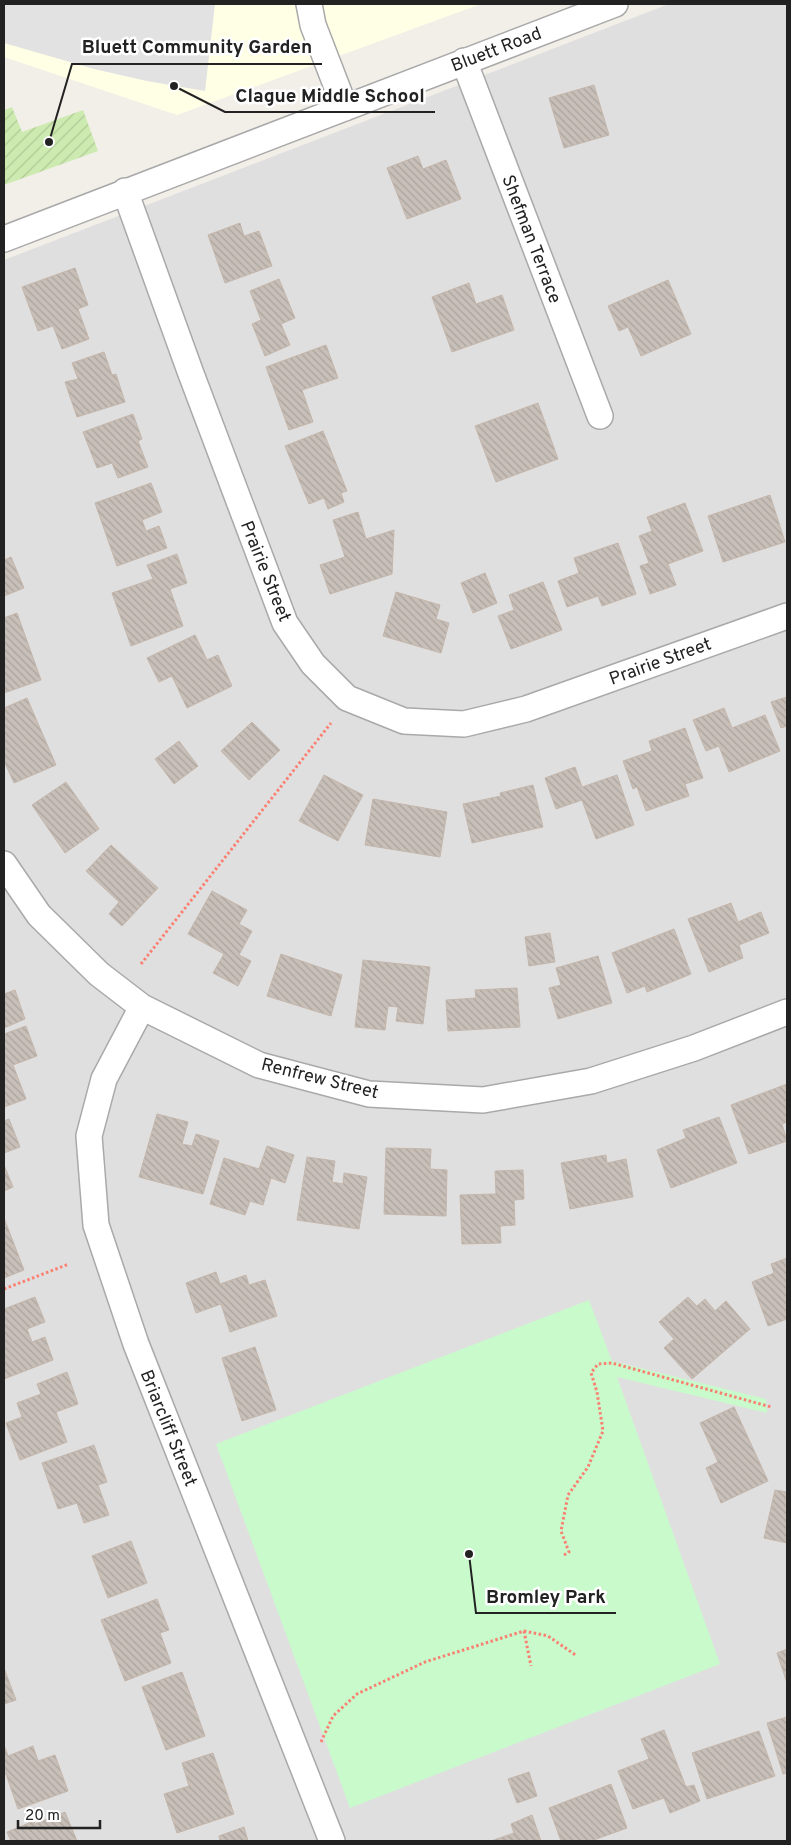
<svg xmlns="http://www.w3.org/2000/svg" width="791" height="1845" font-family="Overpass,sans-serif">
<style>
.residential{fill:#e0dfdf}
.education{fill:#ffffe5}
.park{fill:#c8facc}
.garden{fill:url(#garden-furrows)}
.parking{fill:#e2e2e2}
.building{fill:url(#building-back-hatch);stroke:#c4b6ab}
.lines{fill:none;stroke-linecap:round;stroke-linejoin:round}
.street-casing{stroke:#a9a9a9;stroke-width:28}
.path{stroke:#fa8072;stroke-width:3;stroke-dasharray:2.5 2.5;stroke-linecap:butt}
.street{stroke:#fff;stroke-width:25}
.labels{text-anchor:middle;stroke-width:5;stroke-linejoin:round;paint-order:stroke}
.street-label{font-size:18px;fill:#222;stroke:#fff}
.leader{fill:none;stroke:#222;stroke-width:2}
.callout-dot{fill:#222;stroke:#fff;stroke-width:2}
.callout-label{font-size:19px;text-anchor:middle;font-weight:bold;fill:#222;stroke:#fff;stroke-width:5;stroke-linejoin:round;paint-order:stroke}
</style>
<defs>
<pattern id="garden-furrows" width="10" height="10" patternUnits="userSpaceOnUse" patternTransform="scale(1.25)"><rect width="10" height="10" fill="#cdebb0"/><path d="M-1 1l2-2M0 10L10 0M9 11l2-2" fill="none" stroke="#b0c997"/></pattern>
<pattern id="building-back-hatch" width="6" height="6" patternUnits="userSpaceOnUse" patternTransform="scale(1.25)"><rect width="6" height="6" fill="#c7bfb8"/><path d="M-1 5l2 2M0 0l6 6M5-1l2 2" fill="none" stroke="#aba49e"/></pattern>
</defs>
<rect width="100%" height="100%" fill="#f2efe9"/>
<path class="residential" d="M669 4H787V1841H4V260Z"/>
<path class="education" d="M4 4H481L177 115 4 57Z"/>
<path class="park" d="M589 1300 612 1361 766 1399 767 1413 617 1377 720 1664 350 1808 216 1444Z"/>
<path class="garden" d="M12 107 22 132 83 110 98 151 4 185V110Z"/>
<path class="parking" d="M4 4H215L205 91 147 81 94 69 4 43Z"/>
<path class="building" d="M594 85 609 135 564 148 549 98Z
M418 156 423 169 446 160 461 199 407 219 387 168Z
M240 223 244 236 259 231 272 266 225 283 208 235Z
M75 268 88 305 78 309 89 339 62 349 53 326 38 331 22 287Z
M279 279 295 318 281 324 290 345 265 356 252 324 261 320 250 291Z
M668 280 691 334 641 356 628 327 619 331 608 306Z
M469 283 476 304 502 295 514 330 452 352 432 297Z
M326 345 338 378 302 390 313 422 289 430 266 367Z
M104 352 112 375 116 374 125 402 77 417 65 382 78 379 72 363Z
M538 403 558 459 496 482 475 426Z
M133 414 142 439 138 441 148 467 118 478 112 463 97 468 83 432Z
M323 431 347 491 341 493 344 502 328 509 324 498 309 504 285 446Z
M151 483 162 512 142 520 146 531 159 526 167 548 117 566 95 503Z
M770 495 785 542 723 562 708 516Z
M685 503 703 551 668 564 676 585 650 594 640 566 649 563 639 536 652 531 647 517Z
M358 512 366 539 394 530 392 574 330 594 320 565 345 557 333 520Z
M618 543 636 594 602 606 598 596 567 607 558 581 579 573 574 558Z
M177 554 187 583 170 589 183 626 131 646 112 593 153 579 147 565Z
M11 557 24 588 4 596V560Z
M485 573 497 603 473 613 461 583Z
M543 582 562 630 511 649 498 616 514 610 509 595Z
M396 592 440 605 436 619 449 623 441 653 383 636Z
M17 613 41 680 4 693V618Z
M195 635 207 660 218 655 232 686 187 708 172 676 159 682 147 658Z
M787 697V726L781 728 771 702Z
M27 698 56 765 14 783 4 761V708Z
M724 708 732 728 765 715 780 751 729 772 719 746 706 751 693 720Z
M252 722 280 750 249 780 221 751Z
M685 728 703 778 685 784 689 796 646 811 637 787 633 789 623 761 652 751 649 741Z
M179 741 198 766 174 784 155 759Z
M575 767 582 787 617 775 634 825 596 839 582 800 556 809 545 778Z
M324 775 363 795 338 841 299 821Z
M66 782 99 829 65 853 32 805Z
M533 785 543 827 472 843 463 804 501 796 500 793Z
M373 799 447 812 440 857 365 845Z
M111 845 158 888 122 926 109 914 119 902 86 871Z
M212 891 247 910 239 924 252 931 239 955 251 961 238 986 213 973 224 954 188 934Z
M731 903 738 922 761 912 769 933 739 945 743 958 709 972 688 919Z
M674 929 691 974 647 992 645 986 627 993 612 953Z
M550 933 555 962 529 966 525 937Z
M281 954 342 975 331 1016 267 996Z
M598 956 612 1003 558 1019 549 988 561 985 556 968Z
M363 960 430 967 423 1024 396 1021 398 1007 388 1006 385 1030 355 1027Z
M517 988 520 1027 448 1031 446 1000 476 998 475 990Z
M15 990 25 1019 4 1028V994Z
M26 1026 37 1056 13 1065 26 1099 4 1107V1034Z
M787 1084V1122L782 1124 787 1141 749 1154 731 1105Z
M157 1114 188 1122 182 1144 192 1146 196 1134 219 1141 203 1194 139 1177Z
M719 1117 737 1163 671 1188 657 1150 686 1138 683 1130Z
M9 1119 20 1147 4 1153V1121Z
M267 1146 294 1155 285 1183 271 1178 263 1205 250 1201 245 1215 210 1204 224 1158 259 1169Z
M386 1148 431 1149 430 1169 447 1170 446 1216 384 1214Z
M606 1155 607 1163 626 1159 633 1197 570 1209 561 1163Z
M307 1157 335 1161 332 1182 343 1184 344 1173 367 1177 359 1229 297 1220Z
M4 1165 13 1187 4 1191Z
M523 1170 524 1199 514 1200 515 1225 500 1226 501 1243 462 1244 460 1195 496 1194 495 1171Z
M4 1218 24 1270 4 1278Z
M787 1258V1319L768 1326 752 1282 774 1273 771 1264Z
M216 1272 220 1284 246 1275 249 1285 265 1280 277 1316 230 1332 221 1304 196 1313 186 1283Z
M35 1297 45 1322 27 1329 32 1342 45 1337 53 1360 4 1379V1309Z
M688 1297 697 1306 705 1299 715 1311 726 1301 750 1329 692 1379 664 1348 674 1339 659 1322Z
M255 1347 276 1410 242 1421 222 1358Z
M67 1372 78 1404 56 1412 67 1442 20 1460 6 1423 22 1417 17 1403 41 1394 37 1384Z
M734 1407 768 1481 721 1503 706 1468 718 1462 700 1423Z
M94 1445 107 1482 98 1485 109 1515 84 1523 77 1503 58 1509 42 1463Z
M775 1490 787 1492V1543L764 1538Z
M131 1541 147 1583 108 1598 92 1556Z
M157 1599 169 1630 160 1633 171 1663 125 1681 101 1620Z
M787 1649V1683L777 1653Z
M4 1668 16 1700 4 1704Z
M182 1672 205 1736 166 1750 142 1687Z
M787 1717V1773L783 1774 767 1723Z
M664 1730 686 1787 694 1785 700 1801 670 1813 664 1798 633 1809 618 1771 649 1759 641 1739Z
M759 1731 775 1776 707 1799 692 1753Z
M4 1745 8 1756 33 1746 38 1761 55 1755 68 1791 18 1809 6 1774 4 1775Z
M213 1753 234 1814 177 1833 164 1794 189 1786 182 1763Z
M529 1772 537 1796 517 1803 508 1779Z
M611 1784 627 1828 591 1841H561L549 1808Z
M65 1812 77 1841H11L7 1832 34 1821 35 1824Z
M532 1815 541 1841H491L514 1833 511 1824Z
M244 1827 248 1841H220L219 1836Z"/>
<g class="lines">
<defs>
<path id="street" d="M309 4 313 25 345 108
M464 61 600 416
M125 191 190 371 285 623 313 664 347 698 404 721 464 724 526 709 787 616
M4 239 615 4
M4 864 39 915 99 974 142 1007 259 1065 369 1094 483 1100 591 1081 694 1048 787 1012
M142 1007 104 1079 89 1136 96 1225 136 1344 332 1841"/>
</defs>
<use href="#street" class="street-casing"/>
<path class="path" d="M141 964 331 723
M4 1289 69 1264
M564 1555 569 1552 561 1531 568 1495 588 1467 603 1431 597 1392 591 1373 598 1364 612 1363 771 1407
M524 1631 531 1666
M321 1742 333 1716 357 1694 425 1662 524 1631 548 1636 577 1656"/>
<use href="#street" class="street"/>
</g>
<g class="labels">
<g class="street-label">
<text transform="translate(496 49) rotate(-21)" y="6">Bluett Road</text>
<text transform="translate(532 239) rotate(69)" y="6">Shefman Terrace</text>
<text transform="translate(266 571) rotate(68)" y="6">Prairie Street</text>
<text transform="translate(660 661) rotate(-20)" y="6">Prairie Street</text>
<text transform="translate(320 1078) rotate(14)" y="6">Renfrew Street</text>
<text transform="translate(169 1428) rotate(68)" y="6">Briarcliff Street</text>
</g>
</g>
<path class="leader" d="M49 142L72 64H322M174 86L225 112H435M469 1554L476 1613H616"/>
<g class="callout-dot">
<circle cx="49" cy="142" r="5"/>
<circle cx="174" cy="86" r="5"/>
<circle cx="469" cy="1554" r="5"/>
</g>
<g class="callout-label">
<text x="197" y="53">Bluett Community Garden</text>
<text x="330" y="102">Clague Middle School</text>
<text x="546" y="1603">Bromley Park</text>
</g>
<rect width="791" height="1845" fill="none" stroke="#222222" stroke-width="10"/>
<path d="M18 1820v8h82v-8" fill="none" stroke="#222222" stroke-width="2.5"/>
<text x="25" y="1820" font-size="15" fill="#222222" stroke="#ffffff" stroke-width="4" paint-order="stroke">20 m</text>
</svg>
